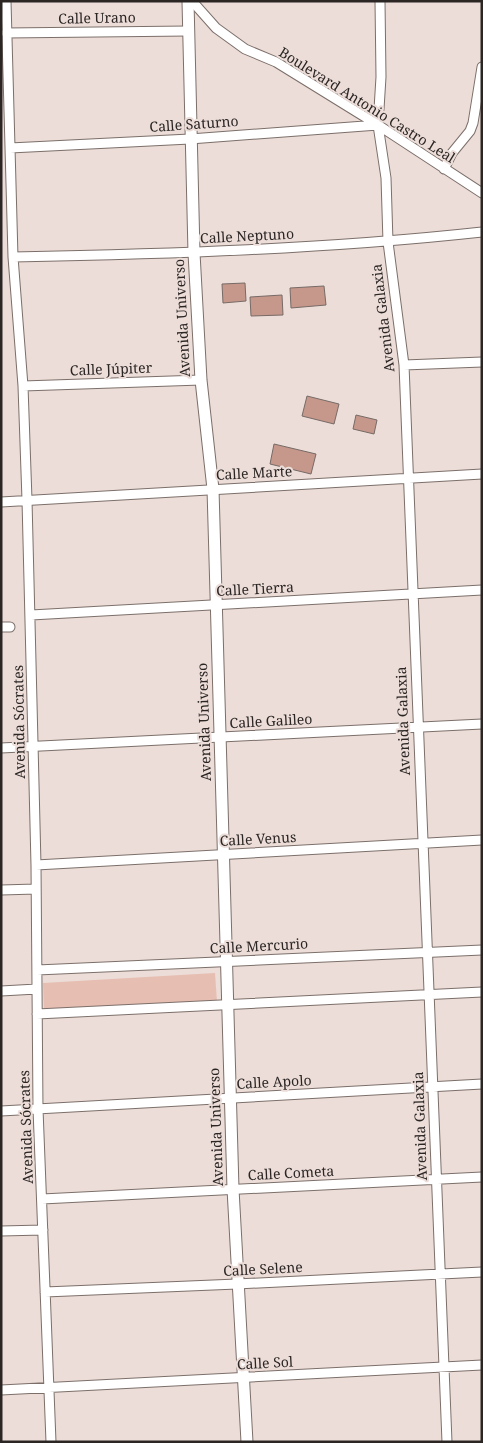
<svg xmlns="http://www.w3.org/2000/svg" width="483" height="1443" font-family="'Noto Serif',serif">
<style>
.green{fill:#e6beb2}
.building{fill:#c5988b;stroke:#776a66}
.lines{fill:none;stroke-linecap:round;stroke-linejoin:round}
.minor-casing{stroke:#7c6f6a;stroke-width:11}
.tertiary-casing{stroke:#7c6f6a;stroke-width:13}
.minor{stroke:#fff;stroke-width:9}
.tertiary{stroke:#fff;stroke-width:11}
.labels{text-anchor:middle;stroke-width:4;stroke-linejoin:round;paint-order:stroke}
.street-label{font-size:14px;fill:#2b2624;stroke:#ecddd8}
</style>
<rect width="100%" height="100%" fill="#ecddd8"/>
<path class="green" d="M215 973 217 1002 44 1011 43 983Z"/>
<path class="building" d="M245 283 246 301 223 303 222 284Z
M324 286 326 305 291 308 290 288Z
M282 295 283 315 251 316 250 297Z
M307 396 339 404 334 424 302 416Z
M356 415 377 420 374 434 353 429Z
M274 444 316 454 311 474 270 464Z"/>
<g class="lines">
<defs>
<path id="minor" d="M6 1 13 257 23 386 27 500 36 865 38 1109 51 1442
M192 1 216 28 245 49 276 62 378 125 482 193
M380 1 381 77 378 125 386 178 388 242 404 365 447 1442
M6 33 188 31
M10 148 190 139 378 125
M444 169 452 153 470 131 473 123 482 67
M13 257C170 254 326 249 482 232
M404 365 482 362
M23 386 201 380
M1 502 482 474
M31 615 482 590
M1 627H10
M1 748 482 724
M36 865 482 840
M1 890 36 889
M37 970 482 950
M1 991 37 989
M37 1014 482 992
M1 1111 482 1084
M42 1199 482 1177
M1 1231 43 1230
M45 1292 237 1284 482 1272
M1 1390 482 1365"/>
<path id="tertiary" d="M188 1 194 253 201 380 213 489 233 1189 247 1442"/>
</defs>
<use href="#minor" class="minor-casing"/>
<use href="#tertiary" class="tertiary-casing"/>
<use href="#minor" class="minor"/>
<use href="#tertiary" class="tertiary"/>
</g>
<g class="labels">
<g class="street-label">
<text transform="translate(97 18) rotate(-1)" y="5">Calle Urano</text>
<text transform="translate(367 105) rotate(32)" y="5">Boulevard Antonio Castro Leal</text>
<text transform="translate(194 124) rotate(-4)" y="5">Calle Saturno</text>
<text transform="translate(247 236) rotate(-3)" y="5">Calle Neptuno</text>
<text transform="translate(182 318) rotate(-93)" y="5">Avenida Universo</text>
<text transform="translate(383 318) rotate(-97)" y="5">Avenida Galaxia</text>
<text transform="translate(111 369) rotate(-2)" y="5">Calle Júpiter</text>
<text transform="translate(254 473) rotate(-3)" y="5">Calle Marte</text>
<text transform="translate(255 589) rotate(-3)" y="5">Calle Tierra</text>
<text transform="translate(271 721) rotate(-3)" y="5">Calle Galileo</text>
<text transform="translate(403 721) rotate(-92)" y="5">Avenida Galaxia</text>
<text transform="translate(19 722) rotate(-91)" y="5">Avenida Sócrates</text>
<text transform="translate(204 722) rotate(-92)" y="5">Avenida Universo</text>
<text transform="translate(258 839) rotate(-3)" y="5">Calle Venus</text>
<text transform="translate(259 946) rotate(-3)" y="5">Calle Mercurio</text>
<text transform="translate(274 1082) rotate(-3)" y="5">Calle Apolo</text>
<text transform="translate(420 1126) rotate(-92)" y="5">Avenida Galaxia</text>
<text transform="translate(26 1127) rotate(-92)" y="5">Avenida Sócrates</text>
<text transform="translate(216 1127) rotate(-92)" y="5">Avenida Universo</text>
<text transform="translate(291 1173) rotate(-3)" y="5">Calle Cometa</text>
<text transform="translate(263 1269) rotate(-3)" y="5">Calle Selene</text>
<text transform="translate(265 1363) rotate(-3)" y="5">Calle Sol</text>
</g>
</g>
<rect width="483" height="1443" fill="none" stroke="#2b2624" stroke-width="5"/>
</svg>
